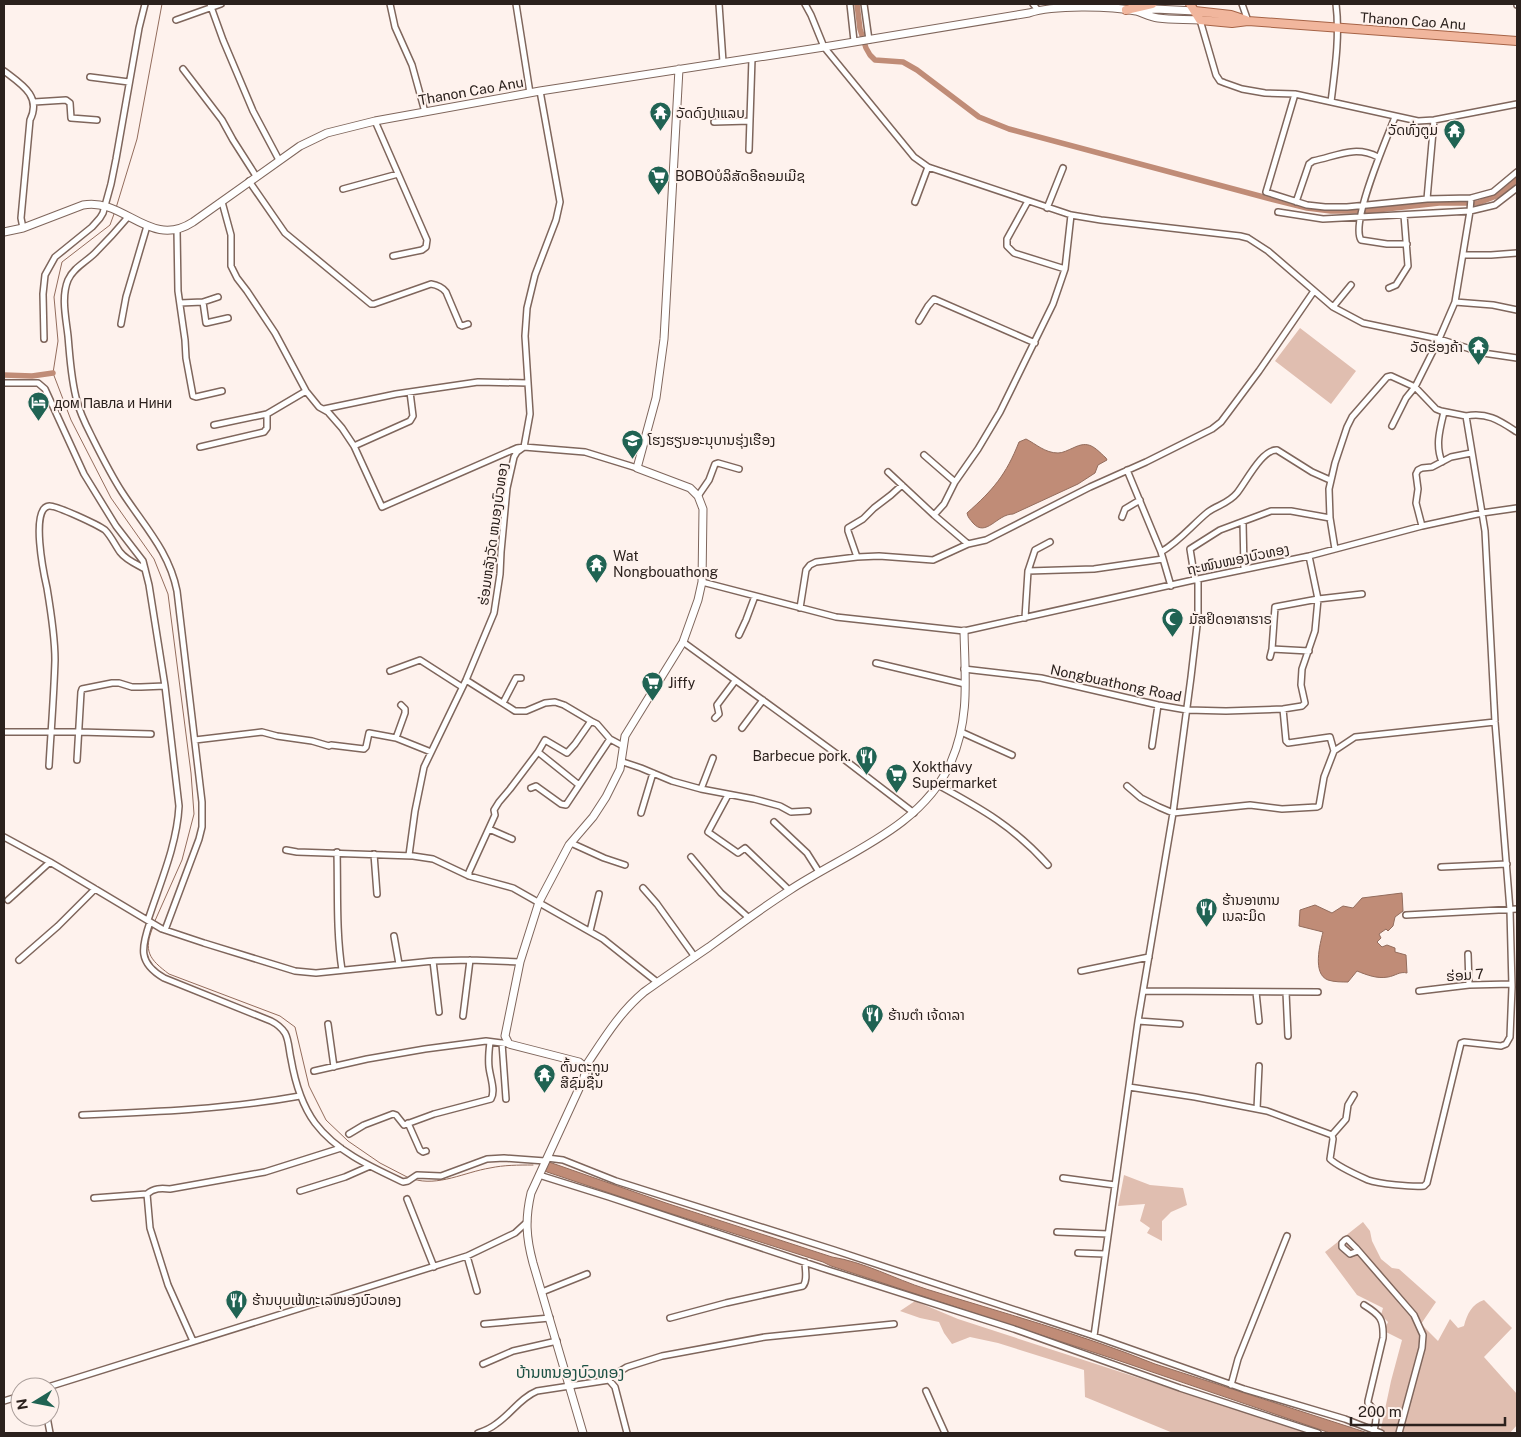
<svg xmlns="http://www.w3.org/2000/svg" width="1521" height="1437" font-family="'Public Sans','Noto Sans Lao',sans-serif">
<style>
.green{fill:#e0beb0}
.water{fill:#c08c77;stroke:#936c5c}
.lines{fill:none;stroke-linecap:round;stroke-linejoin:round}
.stream{stroke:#936c5c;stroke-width:1}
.canal{stroke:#c08c77;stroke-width:5.5}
.street-casing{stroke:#7f665c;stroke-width:8}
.secondary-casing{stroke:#7f665c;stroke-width:9}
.primary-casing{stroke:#a66346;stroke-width:10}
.street{stroke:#fff;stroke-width:5}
.secondary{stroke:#fff;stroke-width:7}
.primary{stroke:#f1b69d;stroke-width:8}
.labels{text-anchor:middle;stroke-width:4;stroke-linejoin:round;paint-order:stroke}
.street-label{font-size:14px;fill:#2b211d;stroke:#fef2ed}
.poi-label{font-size:14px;fill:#2b211d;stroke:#fef2ed;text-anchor:start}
.quarter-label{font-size:16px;fill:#1c5144;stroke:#fef2ed}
</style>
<rect width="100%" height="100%" fill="#fef2ed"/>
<path class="green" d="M1300 328 1356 371 1331 404 1275 361Z
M1124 1175 1150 1185 1183 1188 1187 1205 1171 1212 1162 1221V1241L1147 1233 1150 1228 1140 1221 1145 1204 1118 1206Z
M1363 1222 1370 1231 1372 1241 1381 1259 1392 1268 1399 1269 1436 1302 1421 1324 1438 1341 1450 1319 1458 1328 1464 1326C1467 1314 1472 1304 1484 1300L1512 1328 1484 1357 1517 1394V1425L1510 1433H1380L1391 1381 1402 1340 1384 1331 1388 1322 1381 1315 1383 1308 1357 1295 1325 1252Z
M915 1301 958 1319 1308 1433H1173L1085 1397 1084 1370 998 1343 970 1337 952 1344 944 1333 939 1322 920 1318 900 1311Z"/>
<path class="water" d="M1026 439C1036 444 1045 453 1058 453 1063 453 1068 450 1073 448 1089 440 1094 447 1106 458L1107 460 1098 465 1095 473 1078 484 1013 514C997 514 986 538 973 523 970 519 968 518 967 513 993 490 1006 475 1019 442Z
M1402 893 1403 911 1395 917 1393 926 1388 931 1386 929 1379 934 1381 938 1377 942 1382 947 1387 945 1395 948V952L1406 955 1407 973C1400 971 1395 976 1388 977 1377 979 1367 975 1357 971L1348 982C1342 982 1334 982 1328 980 1312 974 1320 944 1323 932L1299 926 1300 910 1315 905 1332 913 1343 906 1353 908 1362 898Z
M549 1162 666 1203 832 1257C864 1262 895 1279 926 1289 1003 1313 1081 1334 1155 1364L1368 1433H1330L1120 1361 831 1266 823 1262 663 1211 547 1172 545 1171Z"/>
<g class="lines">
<path class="stream" d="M116 208 137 139 162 4
M114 214 110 225 62 262 54 297 58 341 53 373 71 420 111 498 154 559 168 594 191 773 194 814 182 860 154 923
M153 927C143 951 149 959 169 974L280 1016 295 1027 309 1086 326 1120 348 1141 380 1163 409 1178
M413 1179C438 1187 465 1172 490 1168 504 1165 518 1165 533 1165"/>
<path class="canal" d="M857 4 860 29 866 48 870 55 875 60 903 62 917 70 979 117 1009 129 1271 199 1307 208 1331 211H1368L1439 203H1478L1499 195 1517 180
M4 375 32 376 53 373"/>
<defs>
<path id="street" d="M210 4 223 40 253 111 279 160
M390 4 395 27 412 65 425 112
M516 4 530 93
M719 4 723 62
M805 4 811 15 824 47 914 157 928 167 1071 215 1101 220 1240 236 1248 238 1268 251 1333 307 1363 323 1439 339 1483 353 1517 358
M850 4 854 41
M864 4 869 40
M1033 4 1038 10
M1242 4 1248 21
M1517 4V5
M176 20 221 4
M1200 20 1216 75 1220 81 1225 83 1242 89 1265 93 1295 94 1418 121 1434 120 1517 104
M183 69 222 120 233 140 256 176
M4 71C21 84 42 96 30 120L21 218 23 228
M90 77 129 82
M1295 94 1266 192 1307 205 1325 207H1347L1427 199 1471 198 1493 192 1517 172
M34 102 66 100 70 103 71 118 97 120
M1331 102C1335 69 1340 36 1336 4
M1395 117C1387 138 1350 222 1361 240L1387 244H1407
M375 121 427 240 426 247 422 250 393 256
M714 122 750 121
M749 150 752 58
M249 181 285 233 371 304H374L431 284C438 285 442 287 446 292L460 325 462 326 468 324
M343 189 398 174
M1427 199 1434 120
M1028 201 1007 239V246L1014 253 1065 269
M222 202 231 235V266L237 278 247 291 275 333 306 391 319 407 328 412 342 428 354 446 382 507 517 448 524 447 585 452 637 468
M915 202 928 167
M1296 202 1309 164 1313 161C1337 156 1355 145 1378 157
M1047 208 1063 168
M1278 212 1323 219 1470 211 1495 205 1517 188
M128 217C118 229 106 242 95 253 86 262 73 268 68 280 61 297 66 318 68 336 70 358 71 380 77 401 80 414 87 427 93 439 102 457 111 475 122 492 144 526 169 551 177 591L202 802V827L199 839 165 930
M177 230 178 291 185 340 186 358 193 396 196 397 222 391
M1463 255H1491L1517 253
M1389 288 1396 285 1408 266 1404 215
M203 302 206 323 228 318
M1455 302 1493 305 1517 310
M180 303 203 302 218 297
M1333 307 1351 285
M919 321 928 306 934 299 1035 343
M121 324 126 297 147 226
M44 339 43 294 45 275 55 257 92 227 100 218 103 213 111 184 116 159 139 28 145 4
M4 383H38L45 389 84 474 116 526 143 561 149 585 165 686 179 806C177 845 160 883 148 920
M324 409 396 394 478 382 528 383
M1466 416C1488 412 1500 421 1517 432
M214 425 267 414 306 391
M1392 426 1406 398 1415 387 1439 339 1455 302 1470 211 1471 198
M354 446 410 421 413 416 410 392
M200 447 264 432 267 428V414
M924 455 955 482
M1442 462C1435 445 1440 429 1444 412
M1127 470 1161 552 1171 586
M888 472 934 515 944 504 955 482 978 449 1000 412 1053 304 1065 269 1071 215
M698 496 709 480 715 464 718 463 739 469
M934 515 968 544
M1122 517 1125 509 1140 500
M1243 522 1244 569
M1422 526 1416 503 1418 489 1416 474 1418 470 1422 468 1432 467 1451 457 1471 453
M1161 552C1180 541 1192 525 1208 512 1218 505 1229 503 1237 493 1246 482 1262 449 1277 450L1312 472 1330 480
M857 557 848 531V528L863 519 874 508 891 495 902 485
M1028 571 1094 569 1163 559
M1195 580 1190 549 1220 530 1271 511H1291L1330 518
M702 582 836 617 964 631 1198 579 1309 556 1422 526 1482 513 1517 508
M800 608 806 570 810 565 816 562 857 557 879 556 933 560 968 544 986 540 1090 487 1146 462 1212 429 1221 422 1259 371 1314 291
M1025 618 1028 571 1035 550 1050 542
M739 635 746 620 755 596
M683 642 845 760 914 813
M1272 649 1309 651
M1270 657 1272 649 1275 607 1318 599 1362 594
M876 663 965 684
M964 669 1041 678 1158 705 1187 710 1226 711 1283 709 1302 706 1305 703 1301 685 1302 669 1315 631 1318 599 1309 556
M390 671 420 660 462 687
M466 680 515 711H526L545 703 555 702 564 705 591 721
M503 703 516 678H521
M1283 709 1286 741 1288 743 1330 737 1334 751
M715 718 719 714 717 705 735 681
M742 728 763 700
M4 732H79L151 734
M961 732 1012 755
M396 738 405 713V709L401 705
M195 740 262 732 277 736 312 741 329 746 331 745 364 749 366 747 369 733 396 738 431 752
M1152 746 1158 705
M538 752 545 740 567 753 575 744 591 721 597 724 610 739 623 746
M77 760 81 692 82 689 112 683H119L132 687H141L165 686
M623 762 641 768 672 781 701 789 754 799 780 806 791 812 808 811
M49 766C51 731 54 695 55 660 55 636 51 612 47 588 44 575 30 508 49 506 56 505 98 525 105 530 111 536 115 545 120 552 126 560 136 564 145 569
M938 785C982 809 1014 827 1048 865
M1127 786 1141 798 1159 807 1173 813 1250 805 1282 809 1317 807 1319 806 1324 777 1334 751 1355 737 1495 722
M531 788 536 786 561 804 566 805 610 739
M701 789 713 758
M728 795 708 832 738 853 745 848 789 890
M641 813 653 773
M774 822 807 853 819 872
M489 829 512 839
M4 837 50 862 162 929 204 943 295 971 316 973 433 961 470 960 520 962
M571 843 604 858 625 865
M286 850 297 852 413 856 433 859 469 876 513 888 603 939 657 982
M337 852C338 892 336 931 342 970
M374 854 377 894
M409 855 415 811 424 767 466 680 494 613 500 574 501 552 507 488 514 457 517 452 524 447 530 414 525 336 527 308 535 275 556 220 560 202 540 91
M691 857 721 893 749 918
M1441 867 1507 864
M469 876V872L495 815 494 810 499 802 510 789 538 752 579 785
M643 888 657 904 695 957
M8 900 50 862
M1406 915 1517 909
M150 922C141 948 138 963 164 978L271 1021C277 1024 281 1027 285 1033 289 1040 289 1051 291 1059 295 1082 301 1104 315 1123 337 1152 371 1167 403 1182L408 1181 417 1175 441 1176 487 1159 504 1158 545 1161
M590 931 599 894
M394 936 399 964
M1468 954 1469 985
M19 960 58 926 95 889
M433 961 439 1012
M1081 971 1149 957
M1144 991 1318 992
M1419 991 1469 985 1512 984
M1256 992 1259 1021
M1286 992 1288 1036
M463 1016 470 960
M1138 1021 1180 1024
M328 1024 334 1067
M502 1043 506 1099
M314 1071 367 1059 425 1049 486 1041 509 1044
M1129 1087 1195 1097 1267 1111 1332 1135
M1257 1109 1259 1066
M82 1115C155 1112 228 1109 300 1096
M408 1123 420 1150 423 1152 426 1151
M349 1134 364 1125 393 1114 396 1115 404 1125 434 1114 491 1099C496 1091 490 1077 489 1067 488 1058 489 1050 490 1042
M1332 1135 1333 1139 1330 1159C1337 1166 1359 1176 1368 1180 1379 1184 1412 1187 1424 1186L1427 1183 1461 1043 1464 1042 1501 1046 1506 1044 1510 1037 1512 987 1510 910 1495 722 1485 531 1466 416 1441 411 1436 409 1415 387 1391 376 1387 377 1352 417 1347 427 1335 463 1329 489 1330 518 1335 549
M1332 1135 1346 1119 1348 1105 1354 1095
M547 1158 563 1160 616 1181 834 1250 1094 1336 1244 1389 1345 1419 1381 1433
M539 1175 609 1197 828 1270 1014 1329 1180 1388 1318 1433
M1063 1178 1115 1185
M300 1191 345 1177 370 1166
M147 1194C154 1188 161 1188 170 1189L265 1172 341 1148
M94 1198 147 1194 150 1228 168 1285 193 1341
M407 1199 434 1267
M1057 1232 1108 1234
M1358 1251 1350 1254 1342 1247V1243L1345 1240 1347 1239 1356 1248 1414 1315 1423 1335 1422 1348 1399 1433
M1078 1253 1105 1254
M467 1256 477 1291
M542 1292 587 1274
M1364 1305C1380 1315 1384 1319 1383 1338L1368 1401V1403C1378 1414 1377 1416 1374 1431
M670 1318 726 1303 803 1286C808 1280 805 1270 805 1262
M484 1324 550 1318
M1094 1336 1138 1021 1173 813 1191 677 1198 617V579
M483 1364 513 1351 557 1341
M609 1380 614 1375 627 1367 662 1356 765 1337 894 1324
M1231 1385 1238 1359 1287 1236
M48 1387 467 1256 515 1233 527 1222
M926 1391 945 1433
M4 1401 20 1396
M47 1417 50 1433
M478 1433C484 1431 491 1428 496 1424 511 1414 520 1398 537 1391L609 1380 615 1387 627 1433"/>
<path id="secondary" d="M1139 11 1155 9 1195 11
M4 232 23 228 83 205C124 197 150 250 193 222L300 146 327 133 375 121 540 91 824 47 1029 13C1053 5 1110 6 1136 11 1143 13 1150 17 1158 18 1172 20 1186 19 1200 20
M585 1067 579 1062 509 1044 505 1036 520 962 539 902 569 845 593 817 606 797 620 769 625 736 683 642 698 600 702 582 703 509 698 496 690 488 637 468 656 398 664 339 679 69
M583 1433 533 1263C526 1237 525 1219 531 1193L583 1080 585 1074V1067C603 1040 619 1013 644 992 665 977 687 962 709 947 736 927 762 908 790 890 846 853 922 828 951 762 970 718 965 678 964 631"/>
<path id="primary" d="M1190 4 1200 20 1232 23 1248 21 1517 41
M1126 10 1152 4
M1195 11 1231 15 1246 20"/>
</defs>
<use href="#street" class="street-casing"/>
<use href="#secondary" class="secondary-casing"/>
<use href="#primary" class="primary-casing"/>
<use href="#street" class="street"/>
<use href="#secondary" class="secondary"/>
<use href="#primary" class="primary"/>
</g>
<defs>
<symbol id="temple-pin" viewBox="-11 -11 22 30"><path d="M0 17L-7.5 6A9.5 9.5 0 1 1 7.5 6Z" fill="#206353" stroke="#fef2ed"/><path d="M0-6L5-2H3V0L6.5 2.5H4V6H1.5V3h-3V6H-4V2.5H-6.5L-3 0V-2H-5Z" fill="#fff"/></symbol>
<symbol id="supermarket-pin" viewBox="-11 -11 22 30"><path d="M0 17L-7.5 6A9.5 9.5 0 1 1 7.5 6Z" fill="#206353" stroke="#fef2ed"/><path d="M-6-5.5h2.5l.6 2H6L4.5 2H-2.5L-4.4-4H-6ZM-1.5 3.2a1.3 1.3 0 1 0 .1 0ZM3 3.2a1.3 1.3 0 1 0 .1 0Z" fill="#fff"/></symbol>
<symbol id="hotel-pin" viewBox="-11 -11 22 30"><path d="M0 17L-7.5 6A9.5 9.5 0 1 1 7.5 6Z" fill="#206353" stroke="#fef2ed"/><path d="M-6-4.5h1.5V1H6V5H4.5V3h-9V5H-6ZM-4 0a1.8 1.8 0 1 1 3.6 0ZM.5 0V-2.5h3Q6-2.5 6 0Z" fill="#fff"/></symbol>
<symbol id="school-pin" viewBox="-11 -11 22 30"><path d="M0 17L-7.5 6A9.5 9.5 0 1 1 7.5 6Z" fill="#206353" stroke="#fef2ed"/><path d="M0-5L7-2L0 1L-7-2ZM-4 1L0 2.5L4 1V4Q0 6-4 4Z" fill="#fff"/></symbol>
<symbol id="mosque-pin" viewBox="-11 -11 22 30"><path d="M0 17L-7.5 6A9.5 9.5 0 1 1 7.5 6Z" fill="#206353" stroke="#fef2ed"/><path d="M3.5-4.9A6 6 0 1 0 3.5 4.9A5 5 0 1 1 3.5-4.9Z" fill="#fff"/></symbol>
<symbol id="restaurant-pin" viewBox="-11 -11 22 30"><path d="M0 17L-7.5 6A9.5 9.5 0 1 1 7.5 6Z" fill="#206353" stroke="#fef2ed"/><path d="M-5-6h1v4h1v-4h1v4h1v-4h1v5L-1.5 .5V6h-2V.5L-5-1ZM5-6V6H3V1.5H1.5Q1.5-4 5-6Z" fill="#fff"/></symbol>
</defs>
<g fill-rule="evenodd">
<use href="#temple-pin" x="648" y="100" width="25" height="34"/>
<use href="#temple-pin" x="1442" y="118" width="25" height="34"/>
<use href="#supermarket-pin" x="646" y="164" width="25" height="34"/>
<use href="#temple-pin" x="1466" y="334" width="25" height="34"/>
<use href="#hotel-pin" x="26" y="390" width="25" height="34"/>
<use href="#school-pin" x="620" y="428" width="25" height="34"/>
<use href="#temple-pin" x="584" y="552" width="25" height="34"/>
<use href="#mosque-pin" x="1160" y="606" width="25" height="34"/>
<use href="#supermarket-pin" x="640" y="670" width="25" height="34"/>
<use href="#restaurant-pin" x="854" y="744" width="25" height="34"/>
<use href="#supermarket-pin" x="884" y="762" width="25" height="34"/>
<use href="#restaurant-pin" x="1194" y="896" width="25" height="34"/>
<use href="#restaurant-pin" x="860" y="1002" width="25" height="34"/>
<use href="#temple-pin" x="532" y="1062" width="25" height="34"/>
<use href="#restaurant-pin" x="224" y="1288" width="25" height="34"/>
</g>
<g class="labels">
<g class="street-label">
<text transform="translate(1413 21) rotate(4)" y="5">Thanon Cao Anu</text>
<text transform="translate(471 91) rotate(-10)" y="5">Thanon Cao Anu</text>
<text transform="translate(493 534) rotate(-82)" y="5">ຮ່ອມຫລັງວັດ ຫນອງບົວທອງ</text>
<text transform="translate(1238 559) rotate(-12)" y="5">ຖະໜົນໜອງບົວທອງ</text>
<text transform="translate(1116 683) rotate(12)" y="5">Nongbuathong Road</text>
<text transform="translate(1465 975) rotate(-4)" y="5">ຮ່ອມ 7</text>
</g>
<g class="poi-label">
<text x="676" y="118">ວັດດົງປາແລບ</text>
<text x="1438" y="135" text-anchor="end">ວັດທົ່ງຕູມ</text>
<text x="675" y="181">BOBOບໍລິສັດອີຄອມເມີຊ</text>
<text x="1463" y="352" text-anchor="end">ວັດຮ່ອງຄ້າ</text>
<text x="54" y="408">дом Павла и Нини</text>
<text x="648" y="445">ໂຮງຮຽນອະນຸບານຮຸ່ງເຮືອງ</text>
<text x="613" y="561">Wat<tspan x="613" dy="16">Nongbouathong</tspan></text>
<text x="1189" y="624">ມັສຢິດອາສາຮາຣ</text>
<text x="668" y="688">Jiffy</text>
<text x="851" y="761" text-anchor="end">Barbecue pork.</text>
<text x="912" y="772">Xokthavy<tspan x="912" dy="16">Supermarket</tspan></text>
<text x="1222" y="905">ຮ້ານອາຫານ<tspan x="1222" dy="16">ເນລະມິດ</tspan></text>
<text x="888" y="1020">ຮ້ານຕຳ ເຈ້ດາລາ</text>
<text x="560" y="1072">ຕົ້ນຕະກູນ<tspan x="560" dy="16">ສີຊົມຊື່ນ</tspan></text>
<text x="252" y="1305">ຮ້ານບຸບເຟ້ທະເລໜອງບົວທອງ</text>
</g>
<g class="quarter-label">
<text x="570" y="1378">ບ້ານຫນອງບົວທອງ</text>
</g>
</g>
<rect width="1521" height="1437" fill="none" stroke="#2b211d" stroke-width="10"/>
<g transform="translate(35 1402) rotate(260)"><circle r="24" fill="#fef2ed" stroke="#aa9e9a"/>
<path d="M0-4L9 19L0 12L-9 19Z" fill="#206353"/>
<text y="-8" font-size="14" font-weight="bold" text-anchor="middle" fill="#2b211d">N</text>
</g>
<path d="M1351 1417v8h154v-8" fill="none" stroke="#2b211d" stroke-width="2.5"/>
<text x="1358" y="1417" font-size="15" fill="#2b211d" stroke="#fef2ed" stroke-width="4" paint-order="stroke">200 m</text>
</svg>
